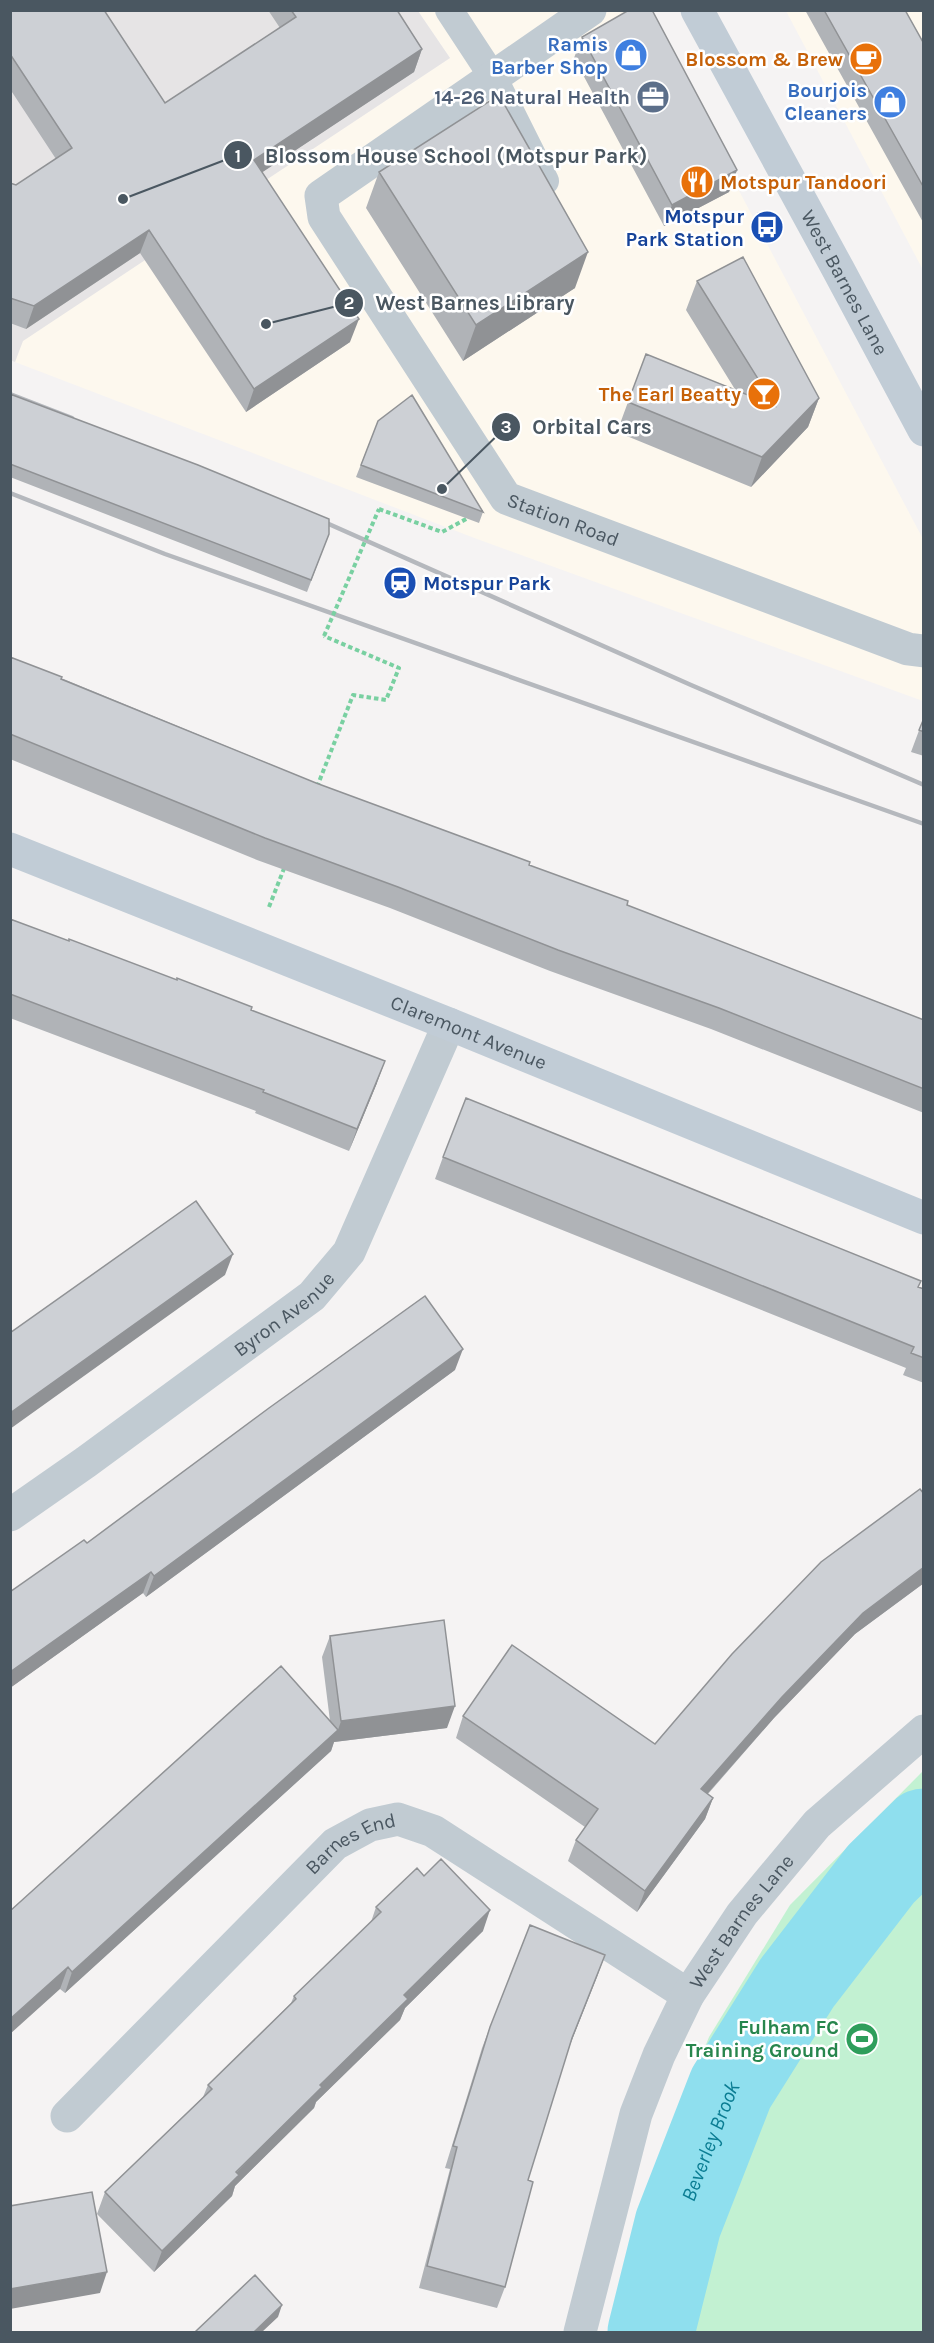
<svg xmlns="http://www.w3.org/2000/svg" width="934" height="2343" font-family="Karla,sans-serif">
<style>
.commercial{fill:#fdf8ee}
.education{fill:#e6e4e5}
.green{fill:#c2f1d2}
.lines{fill:none;stroke-linecap:round;stroke-linejoin:round}
.river{stroke:#8fdfee;stroke-width:87}
.path{stroke:#79d0a1;stroke-width:4;stroke-dasharray:4.5 3;stroke-linecap:butt}
.lane{stroke:#c1cbd2;stroke-width:28}
.street{stroke:#c1cbd2;stroke-width:33}
.secondary{stroke:#c1ccd6;stroke-width:33}
.rail{stroke:#b5b8bd;stroke-width:4.5}
.path-bridge{stroke:#79d0a1;stroke-width:4;stroke-dasharray:4.5 3;stroke-linecap:butt}
.wall{fill:#b0b3b7}
.shaded-wall{fill:#909295}
.building{fill:#cdd0d5;stroke:#909295;stroke-width:1.5}
.labels{text-anchor:middle;stroke-width:5;stroke-linejoin:round;paint-order:stroke}
.shop-label{font-size:20px;font-weight:bold;fill:#366cbe;stroke:#fff;text-anchor:end}
.food-label{font-size:20px;font-weight:bold;fill:#c56008;stroke:#fff;text-anchor:end}
.service-label{font-size:20px;font-weight:bold;fill:#4e5e75;stroke:#fff;text-anchor:end}
.transit-label{font-size:20px;font-weight:bold;fill:#164399;stroke:#fff;text-anchor:end}
.street-label{font-size:20px;fill:#4a5761;stroke:#fff}
.leisure-label{font-size:20px;font-weight:bold;fill:#27864d;stroke:#fff;text-anchor:end}
.water-label{font-size:21px;font-style:italic;fill:#0b7d93;stroke:#fff}
.leader{fill:none;stroke:#4a5761;stroke-width:2}
.callout-dot{fill:#4a5761;stroke:#fff;stroke-width:2}
.mark-label{font-size:18px;text-anchor:middle;font-weight:bold;fill:#fff}
.callout-label{font-size:21px;text-anchor:middle;font-weight:bold;fill:#4a5761;stroke:#fff;stroke-width:5;stroke-linejoin:round;paint-order:stroke}
</style>
<rect width="100%" height="100%" fill="#f5f3f3"/>
<path class="commercial" d="M418 11H644L923 539V701L477 539 15 362 22 341 450 58Z
M786 11H923V270Z"/>
<path class="education" d="M10 11H418L450 58 23 341 15 362 10 360Z"/>
<path class="green" d="M923 1771V2332H610L655 2171 709 2037 790 1905Z"/>
<g class="lines">
<path class="river" id="s1" d="M651 2332 678 2224 731 2088 797 1983 881 1874 924 1832"/>
<path class="path" d="M379 509 442 532 468 518
M317 787 353 695 386 700 399 668 324 636
M269 907 285 866"/>
<path class="lane" d="M449 10 493 77 545 181"/>
<g class="street">
<path id="s2" d="M590 10 321 196 324 217 506 498 908 649 924 651"/>
<path id="s3" d="M10 1515 86 1462 312 1296 349 1252 449 1024"/>
<path id="s4" d="M67 2116 335 1844 370 1825 398 1819 433 1831 688 1995"/>
<path id="s5" d="M580 2332 636 2114 659 2055 688 1995 742 1914 817 1824 924 1731"/>
</g>
<g class="secondary">
<path id="s6" d="M697 10 838 269 924 430"/>
<path id="s7" d="M10 849 449 1024 924 1218"/>
</g>
<path class="rail" d="M10 394 72 418
M10 493 165 554 924 824
M313 517 691 685 924 785"/>
<path class="path-bridge" d="M324 636 379 509"/>
</g>
<path class="wall" d="M10 10 165 103 280 28 268 10H397L422 49 414 72 262 172 350 342 246 412 140 253 26 329 10 323V183L16 185 56 159 10 89Z
M805 10H905L924 44V224Z
M582 37 737 170 729 192 664 226 574 58Z
M379 172 575 288 463 361 366 208Z
M697 281 819 398 808 427 751 487 617 432 628 402 736 391 686 310Z
M10 394 329 534 307 592 10 477Z
M378 421 483 512 479 523 356 477Z
M10 657 316 783 529 865 627 905 924 1020V1113L711 1029 550 971 390 908 257 860 10 759Z
M924 717V756L911 752Z
M10 919 251 1010 377 1083 349 1151 255 1113 256 1111 10 1018Z
M443 1157 924 1289V1383L903 1375 906 1368 435 1179Z
M455 1370 146 1597 143 1593 10 1688V1592L87 1543Z
M924 1494V1583L855 1634 774 1718 708 1794 713 1798 705 1819 637 1912 568 1861 576 1840 585 1827 456 1738 463 1716 655 1744Z
M330 1636 447 1728 334 1742 331 1751 65 1993 60 1989 10 1911 330 1721 322 1657Z
M376 1907 483 1931 405 2008 400 2020 316 2102 314 2108 235 2186 232 2196 154 2272 97 2214 105 2192 203 2097 208 2085 291 2003 294 1996 371 1922Z
M605 1955 569 2047 528 2180 505 2287 497 2308 419 2288 450 2169 445 2168 482 2048 490 2027Z"/>
<path class="shaded-wall" d="M422 49 414 72 246 183 254 160Z
M737 170 729 192 664 226 672 205Z
M149 230 140 253 26 329 34 306Z
M588 252 575 288 463 361 476 325Z
M359 319 350 342 246 412 254 389Z
M819 398 808 427 751 487 762 457Z
M385 1061 377 1083 349 1151 357 1129Z
M233 1254 225 1275 10 1429V1413Z
M463 1349 455 1370 146 1597 154 1576Z
M924 1567V1583L855 1634 774 1718 693 1810 701 1789 782 1697 863 1613Z
M151 1572 143 1593 10 1688V1672Z
M455 1706 447 1728 334 1742 331 1751 65 1993 72 1972 338 1730 341 1721Z
M713 1798 705 1819 637 1912 645 1891Z
M490 1910 483 1931 405 2008 400 2020 316 2102 314 2108 235 2186 232 2196 154 2272 162 2251 320 2085 404 1995Z
M605 1955 597 1977 564 2060 572 2038Z
M68 1967 60 1989 10 2034V2019Z
M107 2272 100 2293 10 2309V2289Z
M282 2305 278 2317 262 2332H254Z"/>
<path class="building" d="M10 10H104L165 103 296 17 291 10H397L422 49 254 160 359 319 254 389 149 230 34 306 10 298V183L16 185 72 148 10 54Z
M629 10H652L737 170 672 205 582 37Z
M824 10H905L924 44V188Z
M499 95 588 252 476 325 379 172Z
M743 257 819 398 762 457 628 402 646 354 775 406 697 281Z
M10 394 198 465 329 519V534L311 580 10 464Z
M412 395 483 512 361 465 378 421Z
M10 657 62 677 61 679 316 783 530 862 529 865 628 901 627 905 924 1020V1089L719 1008 558 950 398 887 265 838 10 734Z
M924 718V732L919 730Z
M10 919 69 941V939L177 980V978L252 1007 251 1010 385 1061 357 1129 263 1092 264 1090 10 994Z
M466 1098 921 1281 918 1287 924 1289V1358L911 1353 914 1347 443 1157Z
M196 1201 233 1254 10 1413V1333Z
M425 1296 463 1349 154 1576 151 1572 10 1672V1592L84 1540 87 1543 269 1408Z
M920 1489 924 1494V1567L863 1613 782 1697 701 1789 713 1798 645 1891 576 1840 598 1809 463 1716 512 1645 655 1744 732 1654 821 1562Z
M444 1620 455 1706 341 1721 330 1636Z
M281 1666 338 1730 72 1972 68 1967 10 2019V1911Z
M441 1859 490 1910 404 1995 408 1999 320 2085 322 2087 236 2172 239 2175 162 2251 105 2192 212 2089 208 2085 296 1999 294 1996 381 1912 376 1907 417 1868 424 1876Z
M530 1925 605 1955 572 2038 528 2180 533 2182 505 2287 427 2266 457 2147 453 2146 490 2027Z
M92 2192 107 2272 10 2289V2206Z
M255 2275 282 2305 254 2332H195Z"/>
<defs>
<symbol id="shop-disc" viewBox="-11 -11 22 22"><circle r="9.5" fill="#3f7fe0" stroke="#fff"/><path d="M-5-2.5h2.3a2.7 3.5 0 0 1 5.4 0H5L5.5 6h-11ZM-1.5-2.5h3a1.5 2.3 0 0 0-3 0Z" fill="#fff"/></symbol>
<symbol id="cafe-disc" viewBox="-11 -11 22 22"><circle r="9.5" fill="#e8710a" stroke="#fff"/><path d="M-5.5-4.5H6V0H3Q3 3.5 0 3.5H-2.5Q-5.5 3.5-5.5 0ZM3-3.2v2h1.7v-2ZM-6 4.5H4V6H-6Z" fill="#fff"/></symbol>
<symbol id="office-disc" viewBox="-11 -11 22 22"><circle r="9.5" fill="#5c6f8a" stroke="#fff"/><path d="M-6-3h4V-5.5h4V-3h4V5H-6ZM-1-4.5V-3h2v-1.5ZM-6 0V1H6V0Z" fill="#fff"/></symbol>
<symbol id="restaurant-disc" viewBox="-11 -11 22 22"><circle r="9.5" fill="#e8710a" stroke="#fff"/><path d="M-5-6h1v4h1v-4h1v4h1v-4h1v5L-1.5 .5V6h-2V.5L-5-1ZM5-6V6H3V1.5H1.5Q1.5-4 5-6Z" fill="#fff"/></symbol>
<symbol id="bus-disc" viewBox="-11 -11 22 22"><circle r="9.5" fill="#1a4fb4" stroke="#fff"/><path d="M-5-6H5V4H4V6H2V4H-2V6H-4V4H-5ZM-3.5-4V0h7V-4ZM-3.5 1.2v1.5H-2V1.2ZM2 1.2v1.5H3.5V1.2Z" fill="#fff"/></symbol>
<symbol id="bar-disc" viewBox="-11 -11 22 22"><circle r="9.5" fill="#e8710a" stroke="#fff"/><path d="M-6-5H6L.8 .8V4.5H3.5V6h-7V4.5H-.8V.8Z" fill="#fff"/></symbol>
<symbol id="station-disc" viewBox="-11 -11 22 22"><circle r="9.5" fill="#1a4fb4" stroke="#fff"/><path d="M-3-6H3Q5-6 5-4V2Q5 4 3 4L4.5 6H3L1.5 4h-3L-3 6H-4.5L-3 4Q-5 4-5 2V-4Q-5-6-3-6ZM-3.5-4v3h7v-3ZM-3.5 1v1.5H-2V1ZM2 1v1.5H3.5V1Z" fill="#fff"/></symbol>
<symbol id="stadium-disc" viewBox="-11 -11 22 22"><circle r="9.5" fill="#2e9e5b" stroke="#fff"/><path d="M0-5a6.5 5 0 1 0 0 10a6.5 5 0 1 0 0-10ZM-3.5-1.8h7v3.6h-7Z" fill="#fff"/></symbol>
</defs>
<g fill-rule="evenodd">
<use href="#shop-disc" x="612" y="36" width="38" height="38"/>
<use href="#cafe-disc" x="847" y="40" width="38" height="38"/>
<use href="#office-disc" x="634" y="78" width="38" height="38"/>
<use href="#shop-disc" x="871" y="83" width="38" height="38"/>
<use href="#restaurant-disc" x="678" y="163" width="38" height="38"/>
<use href="#bus-disc" x="748" y="208" width="38" height="38"/>
<use href="#bar-disc" x="745" y="375" width="38" height="38"/>
<use href="#station-disc" x="381" y="564" width="38" height="38"/>
<use href="#stadium-disc" x="843" y="2020" width="38" height="38"/>
</g>
<g class="labels">
<g class="shop-label">
<text x="608" y="51">Ramis<tspan x="608" dy="23">Barber Shop</tspan></text>
<text x="867" y="97">Bourjois<tspan x="867" dy="23">Cleaners</tspan></text>
</g>
<g class="food-label">
<text x="843" y="66">Blossom &amp; Brew</text>
<text x="720" y="189" text-anchor="start">Motspur Tandoori</text>
<text x="741" y="401">The Earl Beatty</text>
</g>
<g class="service-label">
<text x="630" y="104">14-26 Natural Health</text>
</g>
<g class="transit-label">
<text x="744" y="223">Motspur<tspan x="744" dy="23">Park Station</tspan></text>
<text x="423" y="590" text-anchor="start">Motspur Park</text>
</g>
<g class="street-label">
<text dy="7" stroke="none"><textPath href="#s6" startOffset="310">West Barnes Lane</textPath></text>
<text dy="7" stroke="none"><textPath href="#s2" startOffset="744">Station Road</textPath></text>
<text dy="7" stroke="none"><textPath href="#s7" startOffset="494">Claremont Avenue</textPath></text>
<text dy="7" stroke="none"><textPath href="#s3" startOffset="340">Byron Avenue</textPath></text>
<text dy="7" stroke="none"><textPath href="#s4" startOffset="396">Barnes End</textPath></text>
<text dy="7" stroke="none"><textPath href="#s5" startOffset="446">West Barnes Lane</textPath></text>
</g>
<g class="leisure-label">
<text x="839" y="2034">Fulham FC<tspan x="839" dy="23">Training Ground</tspan></text>
</g>
<g class="water-label">
<text dy="7" stroke="none"><textPath href="#s1" startOffset="200">Beverley Brook</textPath></text>
</g>
</g>
<path class="leader" d="M123 199L238 155M266 324L349 303M442 489L506 427"/>
<g class="callout-dot">
<circle cx="123" cy="199" r="6"/>
<circle cx="266" cy="324" r="6"/>
<circle cx="442" cy="489" r="6"/>
<circle cx="238" cy="155" r="15"/>
<circle cx="349" cy="303" r="15"/>
<circle cx="506" cy="427" r="15"/>
</g>
<g class="mark-label">
<text x="238" y="162">1</text>
<text x="349" y="309">2</text>
<text x="506" y="433">3</text>
</g>
<g class="callout-label">
<text x="456" y="163">Blossom House School (Motspur Park)</text>
<text x="475" y="310">West Barnes Library</text>
<text x="592" y="434">Orbital Cars</text>
</g>
<rect width="934" height="2343" fill="none" stroke="#4a5761" stroke-width="24"/>
</svg>
